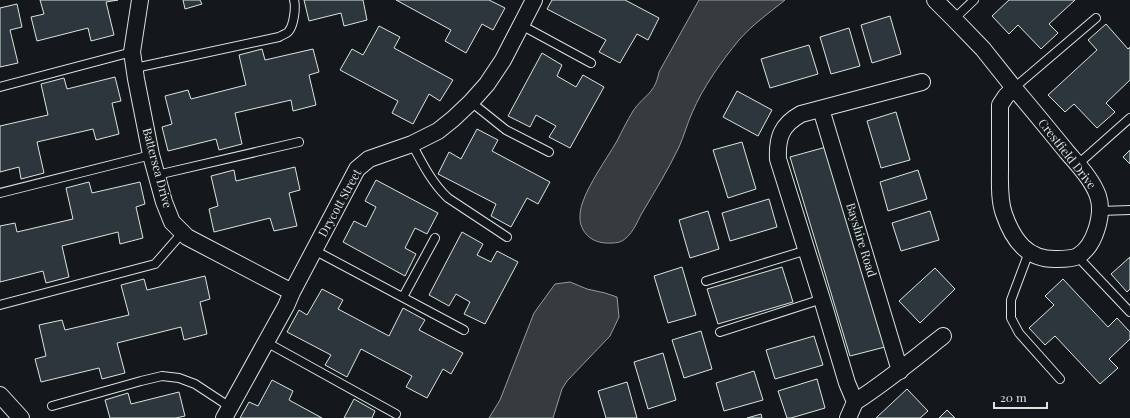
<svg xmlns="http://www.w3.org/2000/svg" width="1130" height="418" font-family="'Playfair Display',serif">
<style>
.water{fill:#363b3e;stroke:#939e99}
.building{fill:#2c363c;stroke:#d8e6dc}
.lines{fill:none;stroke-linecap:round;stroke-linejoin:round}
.lane-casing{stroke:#d8e6dc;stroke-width:10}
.street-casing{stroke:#d8e6dc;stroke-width:18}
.lane{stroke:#14181c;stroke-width:8}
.street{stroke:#14181c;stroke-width:16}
.labels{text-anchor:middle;stroke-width:3;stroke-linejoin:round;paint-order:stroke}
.street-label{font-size:12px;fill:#d8e6dc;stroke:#14181c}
</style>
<rect width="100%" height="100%" fill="#14181c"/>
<path class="water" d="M699 0H785C769 13 752 25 739 40 721 62 703 87 692 113 687 124 684 136 679 147 668 170 655 191 642 213 637 222 634 231 626 238 622 242 617 243 612 243 598 244 586 239 581 225 579 218 580 211 582 204 589 183 606 160 617 141 622 131 627 121 633 111 644 95 655 94 659 72Z
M570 282 587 289 605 293 617 297 619 317 610 336 567 381 562 389 553 418H489L500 400 534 313 555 284Z"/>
<path class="building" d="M40 0H118L106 2 114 35 91 41 88 28 37 41 31 17 44 14Z
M183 0H200L202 4 185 9Z
M304 0H363L367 20 344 26 341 13 309 21Z
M396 0H489L505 8 493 30 482 24 466 53 445 41 451 30Z
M552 0H625L659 18 648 40 637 34 620 63 599 52 606 40 547 9Z
M1009 0H1075L1049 24 1058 33 1041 49 1018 25 1009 34 992 16Z
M17 4 22 27 10 30 18 63 0 67V8Z
M890 16 901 54 872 63 861 25Z
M1106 24 1128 49 1130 47V80L1106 103 1115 112 1097 128 1074 104 1065 112 1048 95 1097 50 1088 40Z
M379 26 400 37 394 48 453 80 440 101 429 94 413 124 392 113 398 101 340 70 352 49 363 55Z
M849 28 860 66 831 74 820 37Z
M809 45 818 74 770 88 761 59Z
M262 49 265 60 313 49 319 72 309 75 316 105 293 111 291 100 235 113 242 144 219 150 216 139 168 151 162 127 172 124 165 96 188 90 191 99 246 85 239 55Z
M542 53 562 65 557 76 576 87 583 75 604 87 570 148 549 137 556 126 536 115 530 127 508 116Z
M115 77 121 101 112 103 119 134 96 140 93 129 37 142 44 173 21 179 19 167 0 172V126L48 115 41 84 64 78 67 89Z
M737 91 772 110 758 136 723 117Z
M896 112 910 160 881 168 867 121Z
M477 129 498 140 492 151 550 182 538 204 527 198 511 227 491 216 496 204 438 174 449 152 461 159Z
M742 142 756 189 728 198 713 150Z
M826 147 885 347 850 356 790 157Z
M1130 150V164L1123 157Z
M295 167 300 190 289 193 297 226 274 231 270 218 214 232 209 209 218 206 211 176 234 170 236 181Z
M918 170 927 199 888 211 880 182Z
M376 180 438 213 427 234 415 228 405 248 416 254 405 276 343 242 354 221 366 227 376 207 365 201Z
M89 182 92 193 140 182 145 204 136 207 143 238 120 244 118 232 62 246 69 277 46 283 43 271 0 282V226L15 223 17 232 73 219 66 188Z
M769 199 777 227 730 241 722 213Z
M708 211 719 249 690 258 679 220Z
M930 211 939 240 901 251 892 223Z
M462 232 483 244 477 255 491 262 497 251 518 262 485 324 464 314 470 302 456 294 449 306 429 295Z
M1130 257V289L1127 292 1111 274Z
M682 267 696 315 668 323 654 276Z
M782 267 793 302 718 324 707 289Z
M935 268 955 289 920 323 899 301Z
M205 276 210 299 200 302 207 334 184 340 181 327 117 343 125 373 102 379 99 368 41 382 35 359 46 356 39 325 62 320 65 330 129 315 121 285 144 279 147 290Z
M1063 279 1108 327 1117 318 1130 332V339L1109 359 1118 368 1100 384 1055 336 1045 345 1029 328 1054 305 1045 296Z
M322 289 343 300 338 309 389 336 403 308 425 320 419 330 463 353 451 374 443 369 427 398 406 387 412 376 361 349 347 377 325 365 331 355 287 332 299 310 307 315Z
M701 331 712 369 684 378 672 340Z
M814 336 823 365 775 379 766 350Z
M663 353 676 400 648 409 634 362Z
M754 371 763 400 724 411 716 383Z
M817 379 825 408 791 418H787L778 391Z
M272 380 293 391 289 400 322 418H240L249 402 258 406Z
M627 382 637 418H606L598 391Z
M907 389 928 411 920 418H876Z
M179 392 185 416 176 418H110L105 400 128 393 131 404Z
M354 399 375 411 372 418H344Z
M947 410 955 418H939Z
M761 414 762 418H747Z"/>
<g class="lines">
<defs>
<path id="lane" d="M954 19 974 0
M521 25 591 63
M135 68 279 37C282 35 286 34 288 32 294 26 296 7 294 0
M0 87 132 52
M1014 88 1096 18
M471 102 506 130 549 152
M412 144C422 163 432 183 448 198L507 237
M1077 165 1130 118
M157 175 299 142
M0 193 151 155
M1100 211 1130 210
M314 250 464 330
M1029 252 1011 300V318L1019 333 1060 379
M1077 256 1130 312
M706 281 807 250
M403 297 435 238
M0 305 155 264 183 232
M720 332 822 299
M266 342 396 414
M52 406 141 381 162 376 179 378 195 384 230 407"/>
<path id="street" d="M140 0 132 52 136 79 151 155 164 202 172 222 187 237 292 292
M935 0 954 19 983 49 1014 88
M1014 88C1032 109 1049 130 1067 152 1078 165 1092 179 1098 196 1104 214 1095 246 1078 256 1072 259 1063 259 1057 259 1027 260 1013 240 1004 214 999 200 1000 184 1000 169 1000 148 1000 126 1000 105L1006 96Z
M821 109 900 371
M0 395 21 418
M855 402C886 382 914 359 943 336
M224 418 286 306 292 292 357 169 369 159 412 144 438 131 453 119 471 102 487 84 503 60 534 0
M848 418 855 402 847 383 824 306 778 159C777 138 781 125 801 114L922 82"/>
</defs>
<use href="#lane" class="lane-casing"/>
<use href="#street" class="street-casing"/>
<use href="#lane" class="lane"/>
<use href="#street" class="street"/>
</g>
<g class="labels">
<g class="street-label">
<text transform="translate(1067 154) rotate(52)" y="4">Crestfield Drive</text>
<text transform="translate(157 168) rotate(75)" y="4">Battersea Drive</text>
<text transform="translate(340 203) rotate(-61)" y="4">Drycott Street</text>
<text transform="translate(861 240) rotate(73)" y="4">Bayshire Road</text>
</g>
</g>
<path d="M994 402v6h53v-6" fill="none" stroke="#d8e6dc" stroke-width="2"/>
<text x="1000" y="402" font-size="12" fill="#d8e6dc" stroke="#14181c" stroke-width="3" paint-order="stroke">20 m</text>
</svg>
